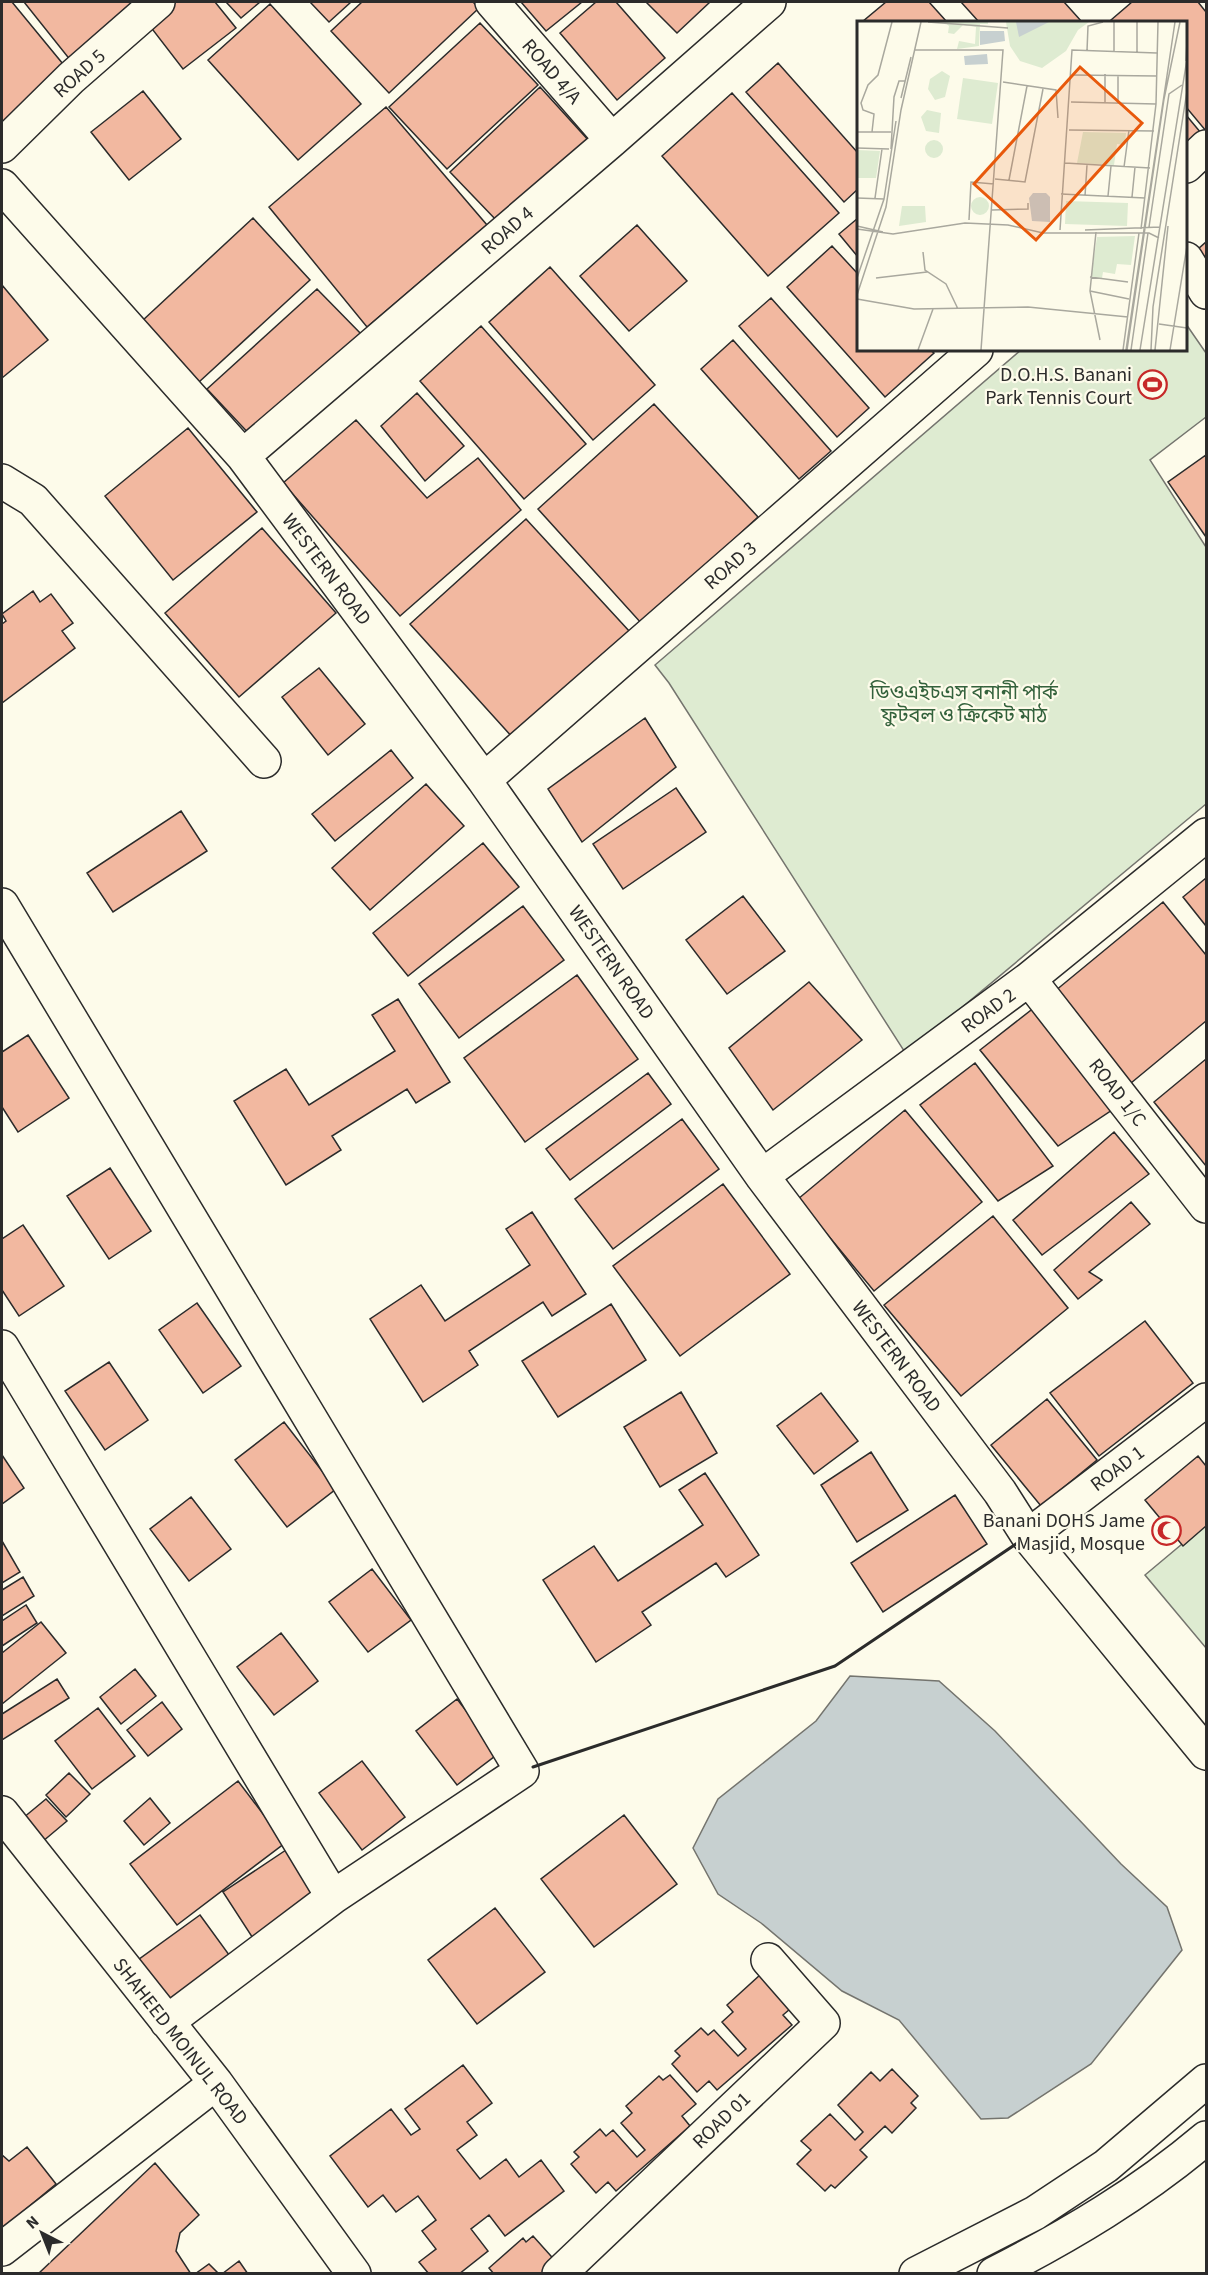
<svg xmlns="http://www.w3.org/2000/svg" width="1208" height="2275" font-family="'Source Sans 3','Noto Sans Bengali',sans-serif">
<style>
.green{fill:#deebd1;stroke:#74746e;stroke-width:1.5}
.water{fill:#c7d0d0;stroke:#74746e;stroke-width:1.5}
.building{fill:#f2b8a0;stroke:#2b2b2b;stroke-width:1.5}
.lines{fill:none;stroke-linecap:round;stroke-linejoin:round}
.minor-casing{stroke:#2b2b2b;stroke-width:36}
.major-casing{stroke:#2b2b2b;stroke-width:36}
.minor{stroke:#fdfbea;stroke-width:33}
.major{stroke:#fdfbea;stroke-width:33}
.wall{stroke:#2b2b2b;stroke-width:3}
.labels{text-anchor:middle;stroke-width:4.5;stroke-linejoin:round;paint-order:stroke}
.street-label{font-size:20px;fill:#2b2b2b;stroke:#fdfbea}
.poi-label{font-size:20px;fill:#2b2b2b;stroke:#fdfbea;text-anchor:end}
.park-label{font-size:20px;fill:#34623c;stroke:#fdfbea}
.inset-road{fill:none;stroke:#a9a89e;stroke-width:1.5}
.view{fill:#e8590c;fill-opacity:0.15;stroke:#e8590c;stroke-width:3}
.inset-edge{fill:none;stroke:#2b2b2b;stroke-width:3}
</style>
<rect width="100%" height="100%" fill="#fdfbea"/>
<path class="green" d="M1186 324 1206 353V417L1150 460 1206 547V804L906 1054 669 683 655 665 1021 350H1186Z
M1206 1524V1648L1145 1575Z"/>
<path class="water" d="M850 1676 939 1681 995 1731 1121 1864 1167 1907 1182 1950 1091 2064 1008 2118 981 2119 899 2020 842 1991 761 1923 718 1894 693 1848 718 1799 816 1721Z"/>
<path class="building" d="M2 2H12L72 75 2 133Z
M24 2H147L75 66Z
M170 2H215L236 28 183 69 146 21Z
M226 2H260L241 18Z
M310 2H351L329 22Z
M362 2H473L479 8 389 93 331 31Z
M521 2H582L546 31Z
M596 2H616L665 58 617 100 560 33Z
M646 2H710L677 33Z
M886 2H929L947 22H862Z
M961 2H1064L1082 22H979Z
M1132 2H1198L1206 12V131L1186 107V22H1113L1111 20Z
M270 4 361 104 298 160 208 60Z
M480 23 538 85 447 169 389 107Z
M778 63 858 153V189L844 202 746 92Z
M540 87 590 142 498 222 450 172Z
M143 91 181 139 129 180 91 132Z
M732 93 839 213 768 276 662 156Z
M386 107 487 225 367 327 269 207Z
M1186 115 1206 139 1186 160Z
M253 218 310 280 199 382 142 321Z
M858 218V257L839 234Z
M637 225 687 281 629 331 580 276Z
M1206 242V264L1197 250Z
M832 246 858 274V350H930L934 353 885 397 787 287Z
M550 267 655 385 593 440 489 322Z
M2 285 48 340 2 378Z
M317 289 364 337 254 439 207 389Z
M771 298 869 408 837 437 739 326Z
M481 326 586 444 524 499 420 381Z
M733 340 831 451 799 479 701 369Z
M417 393 464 446 425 481 381 426Z
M654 404 758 517 642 624 538 509Z
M356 420 427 498 478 458 521 510 400 616 283 483Z
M188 428 257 512 173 580 105 496Z
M1206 455V537L1168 482Z
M526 519 630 632 514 739 410 624Z
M262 528 336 613 239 697 165 613Z
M33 591 40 602 51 594 73 623 62 631 75 648 2 703V624L6 621 2 614Z
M319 668 365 724 328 755 282 697Z
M645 718 676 767 582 842 548 789Z
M391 750 413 778 335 841 312 814Z
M426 784 464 826 370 910 332 868Z
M676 788 706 832 623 889 593 844Z
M181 811 207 851 113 912 87 873Z
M483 843 519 887 408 976 373 933Z
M1206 878V926L1183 897Z
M743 896 785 951 727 994 686 940Z
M1163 902 1206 955V1021L1131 1083 1055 991Z
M523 906 564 960 459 1038 419 984Z
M577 975 638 1059 525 1142 464 1058Z
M809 982 862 1040 773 1110 729 1048Z
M398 999 450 1082 416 1103 407 1089 332 1136 341 1150 286 1185 234 1101 286 1069 309 1105 395 1051 372 1015Z
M1035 1007 1112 1110 1058 1146 980 1050Z
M28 1035 69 1098 18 1132 2 1107V1052Z
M1206 1059V1166L1154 1102Z
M975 1063 1053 1166 998 1201 920 1105Z
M648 1073 671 1104 570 1180 546 1149Z
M905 1110 982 1202 874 1291 798 1199Z
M682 1119 719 1169 613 1249 575 1199Z
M1114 1132 1149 1174 1042 1255 1013 1220Z
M110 1168 151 1231 109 1259 67 1196Z
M723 1184 790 1274 680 1356 613 1266Z
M1131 1202 1150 1224 1089 1272 1102 1280 1078 1299 1054 1270Z
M532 1212 586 1294 552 1316 543 1302 469 1351 478 1365 423 1402 370 1319 421 1285 445 1321 530 1265 506 1229Z
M993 1216 1068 1308 961 1396 884 1305Z
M23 1225 64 1286 19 1316 2 1290V1239Z
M197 1303 241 1366 203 1393 159 1330Z
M611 1304 646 1360 558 1417 522 1361Z
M1145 1321 1193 1383 1099 1456 1050 1393Z
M109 1362 148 1420 105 1450 65 1391Z
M681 1392 717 1453 660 1487 624 1427Z
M821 1393 858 1441 814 1474 777 1426Z
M1047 1399 1097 1460 1041 1506 991 1445Z
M284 1422 336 1489 287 1527 235 1460Z
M871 1452 908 1510 857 1542 821 1485Z
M2 1455 24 1488 2 1504Z
M1198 1456 1206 1466V1526L1183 1546 1145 1500Z
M705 1473 759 1555 726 1577 716 1563 642 1612 651 1625 596 1662 543 1580 594 1546 618 1581 703 1525 679 1490Z
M955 1495 987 1544 883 1612 851 1563Z
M191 1497 231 1549 189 1581 150 1529Z
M2 1541 20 1572 2 1583Z
M372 1569 411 1620 368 1652 329 1602Z
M23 1577 34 1596 2 1616V1590Z
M26 1605 37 1623 2 1646V1621Z
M41 1622 66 1653 2 1704V1653Z
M281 1633 318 1681 274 1715 237 1667Z
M135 1669 156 1696 121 1724 100 1697Z
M57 1679 69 1698 2 1740V1714Z
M457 1699 499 1753 457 1785 416 1731Z
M162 1702 182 1729 148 1756 127 1730Z
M98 1708 135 1756 92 1789 55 1741Z
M362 1761 405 1817 362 1850 319 1793Z
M69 1773 90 1794 66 1817 46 1795Z
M238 1781 285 1843 177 1925 130 1864Z
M150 1798 170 1823 144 1845 124 1821Z
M46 1799 67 1821 36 1847 17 1823Z
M624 1815 677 1884 594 1947 541 1879Z
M289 1848 320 1898 256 1943 223 1892Z
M495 1908 545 1972 477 2024 428 1960Z
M200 1915 235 1963 167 2015 131 1965Z
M760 1975 797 2003 783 2015 792 2025 717 2090 709 2081 697 2092 672 2064 680 2056 675 2051 701 2028 708 2035 714 2030 738 2056 746 2049 722 2022 733 2012 727 2005Z
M463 2065 492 2103 467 2122 477 2135 457 2150 480 2179 506 2159 519 2177 541 2160 564 2191 505 2236 489 2215 471 2229 488 2251 459 2274H429L419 2262 436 2249 422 2231 436 2220 418 2196 396 2212 383 2195 368 2207 330 2156 391 2109 411 2135 420 2129 405 2109Z
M892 2069 918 2096 911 2103 916 2108 892 2133 885 2126 860 2150 867 2157 835 2188 831 2185 825 2191 797 2164 811 2150 801 2141 830 2114 855 2140 863 2132 838 2105 871 2072 880 2081Z
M670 2075 696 2104 682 2116 690 2126 616 2191 608 2182 596 2193 571 2164 579 2157 574 2152 600 2129 606 2136 613 2130 637 2157 645 2150 621 2123 632 2113 626 2106 659 2076 663 2080Z
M27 2147 56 2184 2 2229V2155L9 2161Z
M155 2163 199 2215 180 2233 176 2251 191 2274H38Z
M533 2236 559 2265 550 2274H494L489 2268 523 2238 526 2242Z
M239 2261 248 2274H222Z
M209 2264 219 2274H195Z"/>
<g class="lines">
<defs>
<path id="minor" d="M492 2 612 140
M2 146 71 78 158 2
M1186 166 1206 147
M2 186 243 456 484 780 762 1176 1000 1492 1028 1536 1206 1753
M1186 259 1206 292
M243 456 612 140 769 2
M2 481 33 500 264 761
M484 780 976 350
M2 905 522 1771 333 1897 167 2022
M1029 979 1206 1206
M762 1176 1029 979 1206 835
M2 1347 333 1897
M1028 1536 1206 1400
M2 1813 216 2083 354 2274
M2 2249 216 2083
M559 2274 823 2023 768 1960"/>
<path id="major" d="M916 2274 1035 2213 1106 2166 1206 2081
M994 2274C1070 2235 1141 2193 1206 2138"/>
</defs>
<use href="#minor" class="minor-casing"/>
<use href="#major" class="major-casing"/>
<use href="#minor" class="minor"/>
<use href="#major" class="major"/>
<path class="wall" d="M533 1767 835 1666 1019 1542"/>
</g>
<defs>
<symbol id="stadium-ring" viewBox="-11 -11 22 22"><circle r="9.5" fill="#fdfbea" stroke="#c62828" stroke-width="1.5"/><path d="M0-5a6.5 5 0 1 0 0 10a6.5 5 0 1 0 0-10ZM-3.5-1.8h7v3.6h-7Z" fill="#c62828"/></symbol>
<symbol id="mosque-ring" viewBox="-11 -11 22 22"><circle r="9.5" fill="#fdfbea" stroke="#c62828" stroke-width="1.5"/><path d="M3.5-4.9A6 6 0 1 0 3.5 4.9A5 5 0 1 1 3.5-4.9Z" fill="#c62828"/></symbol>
</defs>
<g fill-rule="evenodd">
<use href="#stadium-ring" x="1136" y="368" width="33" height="33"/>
<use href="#mosque-ring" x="1150" y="1514" width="33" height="33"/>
</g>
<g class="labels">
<g class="street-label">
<text transform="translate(552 71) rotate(49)" y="7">ROAD 4/A</text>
<text transform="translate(79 73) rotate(-42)" y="7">ROAD 5</text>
<text transform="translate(507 230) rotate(-41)" y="7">ROAD 4</text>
<text transform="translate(730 565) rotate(-41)" y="7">ROAD 3</text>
<text transform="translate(327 569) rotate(53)" y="7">WESTERN ROAD</text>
<text transform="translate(612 962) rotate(55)" y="7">WESTERN ROAD</text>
<text transform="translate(988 1010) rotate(-36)" y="7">ROAD 2</text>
<text transform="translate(1118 1092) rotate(52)" y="7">ROAD 1/C</text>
<text transform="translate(897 1356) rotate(53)" y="7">WESTERN ROAD</text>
<text transform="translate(1117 1468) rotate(-37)" y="7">ROAD 1</text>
<text transform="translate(181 2041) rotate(52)" y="7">SHAHEED MOINUL ROAD</text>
<text transform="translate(721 2120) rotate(-44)" y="7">ROAD 01</text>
</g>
<g class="poi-label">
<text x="1132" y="381">D.O.H.S. Banani<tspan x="1132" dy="23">Park Tennis Court</tspan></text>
<text x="1145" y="1527">Banani DOHS Jame<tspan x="1145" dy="23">Masjid, Mosque</tspan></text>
</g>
<g class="park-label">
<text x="964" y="699">ডিওএইচএস বনানী পার্ক<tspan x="964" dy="23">ফুটবল ও ক্রিকেট মাঠ</tspan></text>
</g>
</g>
<g transform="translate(857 21)">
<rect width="330" height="330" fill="#fdfbea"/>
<path d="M87 1H131V3H123L122 25 100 28 102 20 118 23 119 6 106 4 97 13 91 12 92 5ZM149 1H232L221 9 209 30 185 47 163 40 153 25ZM85 50 93 55 88 76 78 79 71 68 73 58ZM106 57 141 62 135 103 100 98ZM70 89 84 92 82 112 69 110 64 96ZM226 111 269 112 268 124 260 123 257 144 220 142ZM68 128a9 9 0 1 1 18 0a9 9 0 1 1-18 0ZM0 129 23 130 19 157H0ZM114 185a9 9 0 1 1 18 0a9 9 0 1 1-18 0ZM209 180 271 182 270 205 208 203ZM45 185H68L69 201 42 205ZM278 215 274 244 260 243 258 253 246 251 245 257 234 256 240 216Z" fill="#deebd1"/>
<path d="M159 1H192L162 16ZM123 10H147L148 20 123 24ZM130 33 131 43 108 44 107 35ZM176 172H189L193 176V201L175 200 172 177Z" fill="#c7d0d0"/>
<path class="inset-road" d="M71 1 151 7M57 29H146L124 329M230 30 231 5 246 1M257 31V1M280 31V1M329 40 330 20M215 54 300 55M146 61 199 69 201 97M44 77 54 36M214 81 299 83M248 81V53M261 82V54M212 109 297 110M0 111H34M15 111 17 93 6 89 4 82 11 64 21 54 35 1M0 127 32 128M34 128 37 76 42 60H48M208 142 293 147M267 146 272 109M138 158 168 161 186 68M152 159 170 65M204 173 288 177M228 175 230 144M251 175 254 145M275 176 278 146M0 177 27 178M18 177 25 128M135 189 171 188V182M112 199 114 161 137 163M0 205 26 211M292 206 312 73 325 64M0 208 36 213 108 202 151 204 186 212H292L302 217M284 208 299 83 301 1M203 209 215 29 300 32M228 209 303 206M239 211 233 270 243 319M66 231 68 249 89 263 101 288M233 256 271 261M0 257 27 178 39 100M19 257 70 251M233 270 272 278M0 274 29 186 44 89 64 1M0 278 57 288 171 286 271 296M302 303 330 307M61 329 76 288M266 329 282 212M269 329 318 1M270 329 307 78 323 1M274 329 291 212M283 329 330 38M294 329 296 286 330 70M298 329 311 205M313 329 330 225"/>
<path class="view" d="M223 46 285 102 179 219 117 163Z"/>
<rect width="330" height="330" class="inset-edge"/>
</g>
<rect width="1208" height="2275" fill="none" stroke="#2b2b2b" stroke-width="6"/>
<g transform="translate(42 2233) rotate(318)" stroke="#fdfbea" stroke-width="4.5" paint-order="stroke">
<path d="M0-4.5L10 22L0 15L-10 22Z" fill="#2b2b2b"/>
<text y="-9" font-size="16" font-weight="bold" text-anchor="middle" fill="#2b2b2b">N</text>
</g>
</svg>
